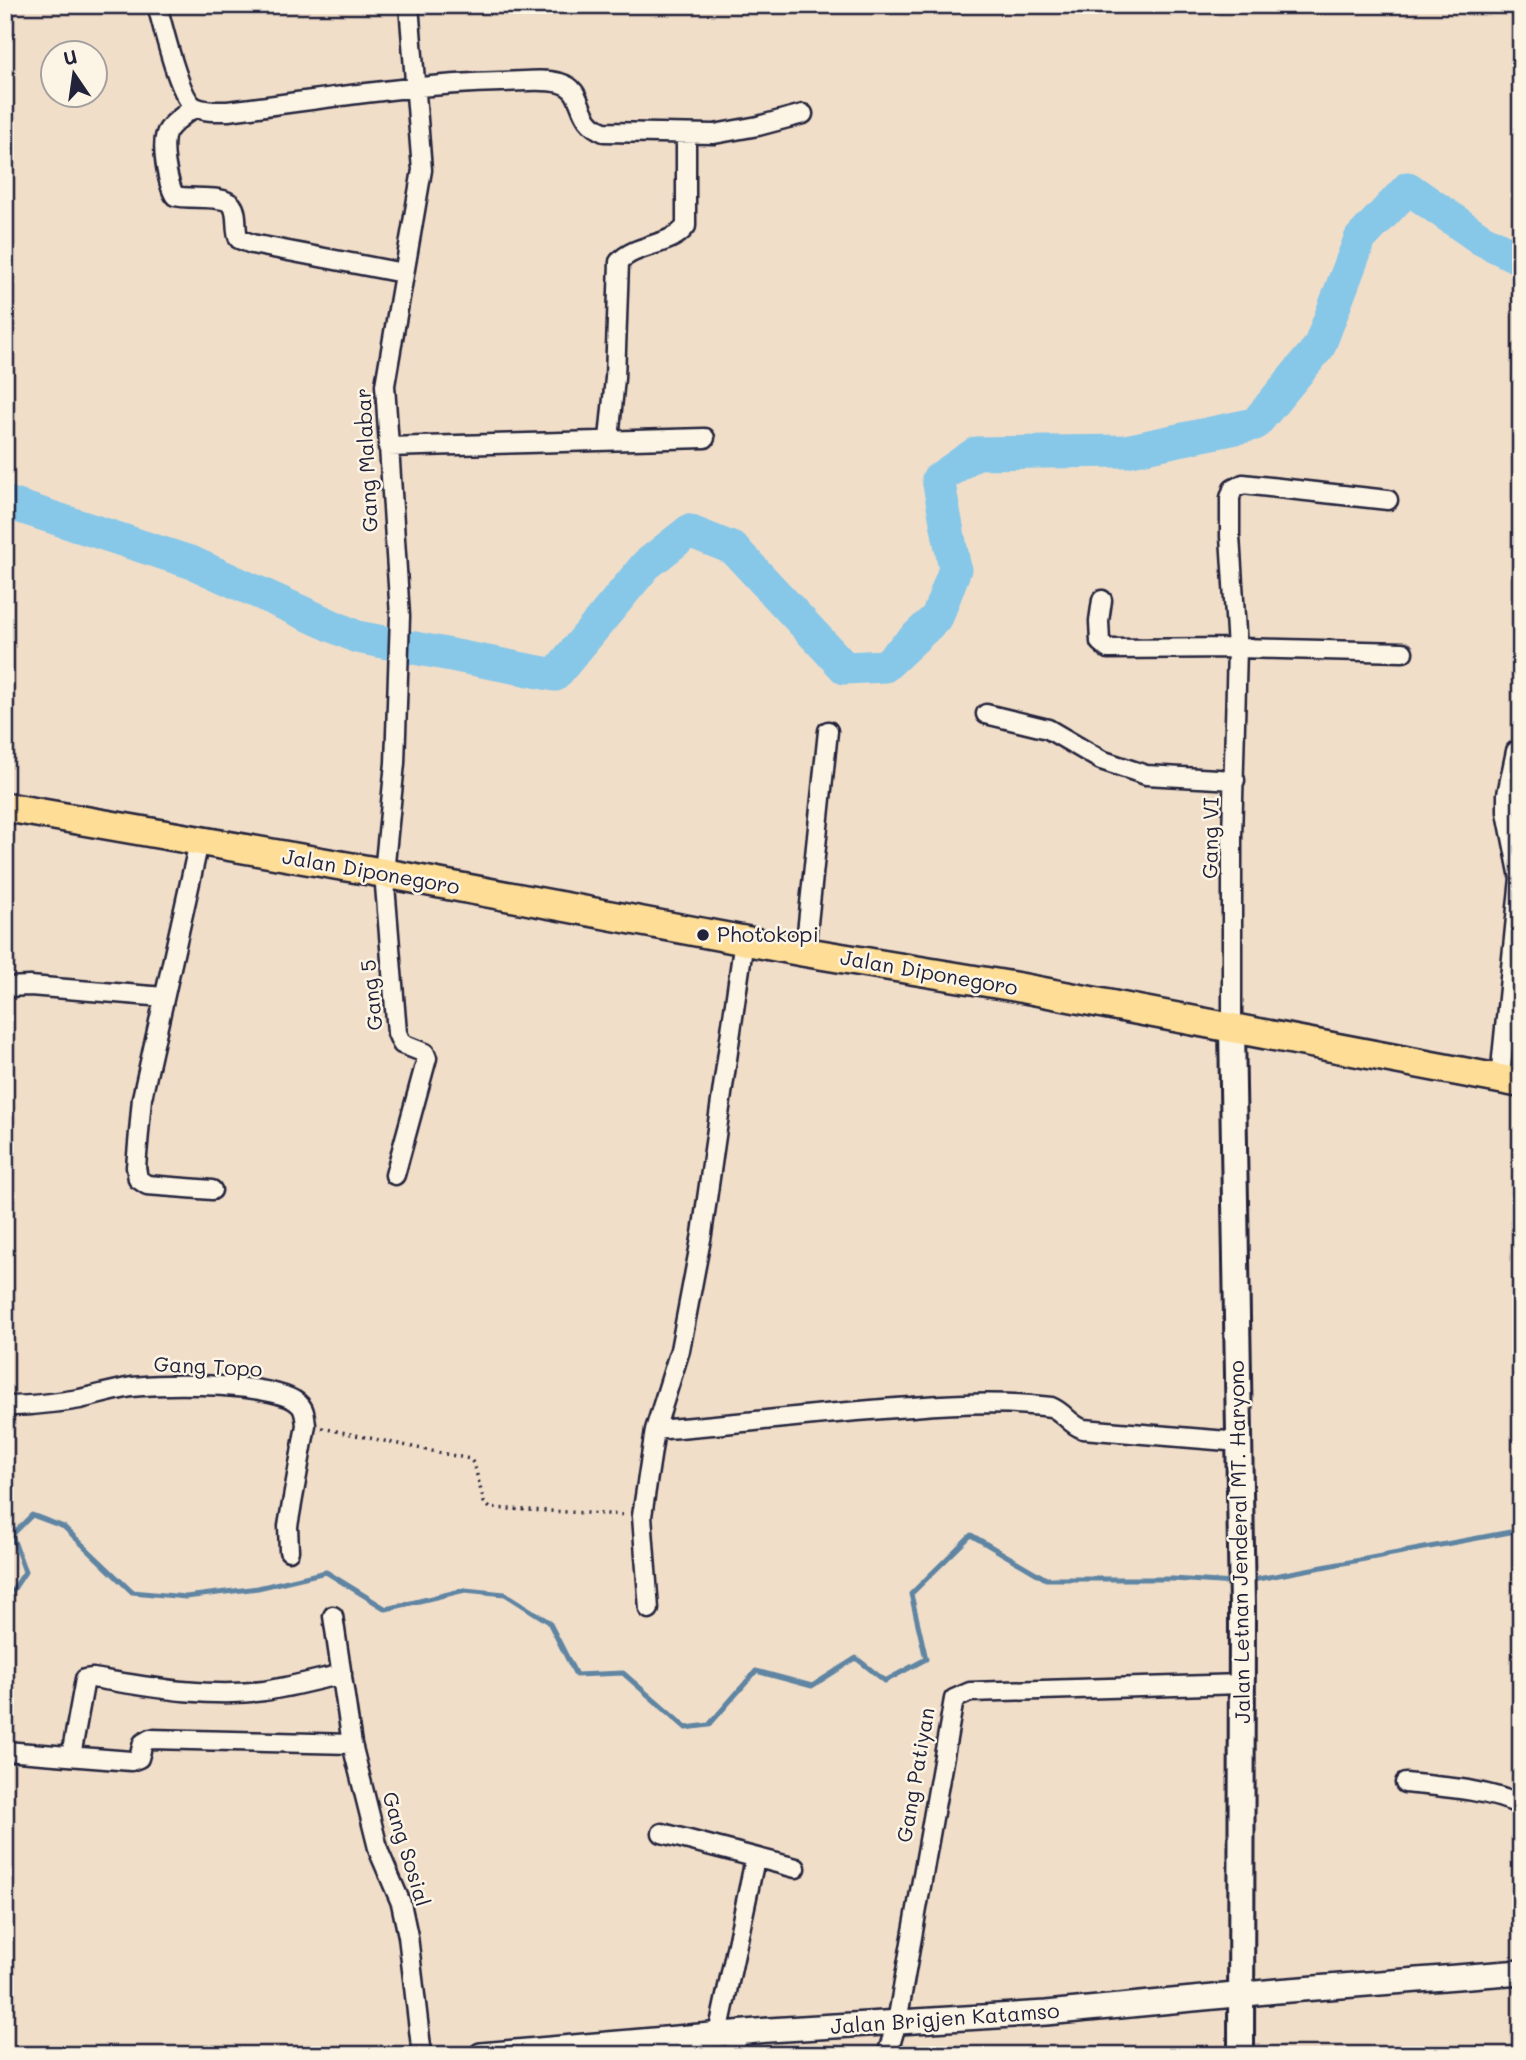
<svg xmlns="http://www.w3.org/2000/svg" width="1526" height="2060" font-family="Mali,sans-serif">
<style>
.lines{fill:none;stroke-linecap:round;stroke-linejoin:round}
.stream{stroke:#5f85a3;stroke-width:5}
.river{stroke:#87c7e8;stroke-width:33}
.minor-casing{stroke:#22223b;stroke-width:23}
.tertiary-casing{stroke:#22223b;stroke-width:28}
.secondary-casing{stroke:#22223b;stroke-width:30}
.primary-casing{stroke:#22223b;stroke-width:33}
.path{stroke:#22223b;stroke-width:3.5;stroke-dasharray:2 5;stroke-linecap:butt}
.minor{stroke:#fcf5e5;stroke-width:18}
.tertiary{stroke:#fcf5e5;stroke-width:23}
.secondary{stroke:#fcf5e5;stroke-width:24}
.primary{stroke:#fedd96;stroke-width:28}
.poi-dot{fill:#22223b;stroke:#fcf5e5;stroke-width:2.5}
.labels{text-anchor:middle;stroke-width:5;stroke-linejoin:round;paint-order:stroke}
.street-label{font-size:21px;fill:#22223b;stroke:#fcf5e5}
.poi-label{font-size:21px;fill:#22223b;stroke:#fcf5e5;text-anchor:start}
</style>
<rect width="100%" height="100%" fill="#f1dec9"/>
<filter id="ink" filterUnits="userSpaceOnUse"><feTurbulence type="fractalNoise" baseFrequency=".0143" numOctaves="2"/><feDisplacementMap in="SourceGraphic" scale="14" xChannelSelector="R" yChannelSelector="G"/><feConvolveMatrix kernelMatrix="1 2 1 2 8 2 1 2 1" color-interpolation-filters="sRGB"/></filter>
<g filter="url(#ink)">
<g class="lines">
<path class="stream" d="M1247 1581 1521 1530
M5 1602 25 1572 12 1535 32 1515 64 1527 132 1592 186 1597 258 1588 326 1572 386 1609 465 1590 505 1594 549 1622 576 1675 623 1673 686 1728 709 1725 756 1671 812 1686 856 1658 885 1681 926 1659 911 1594 971 1535 1046 1579H1173L1234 1583"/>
<path class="river" d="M5 502 193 563 357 637 555 675 646 565 689 531 734 549 845 668 885 666 937 617 955 569 938 479 976 453 1126 451 1255 424 1319 347 1360 239 1408 188 1481 239 1521 259"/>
<defs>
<path id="minor" d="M157 5C163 26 179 98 195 107 205 112 218 111 228 111 318 100 410 84 501 82 520 82 542 78 560 83 587 90 573 120 604 132L714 134 758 126 803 114
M194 107C186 114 174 121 168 130 159 141 168 185 175 196 189 200 223 194 232 205 239 214 234 229 239 239L252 244 403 273
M609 439 615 378 619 262C636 243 671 247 686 226V135
M388 447 705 438
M1102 600 1099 621 1100 642 1108 649 1237 648 1403 652
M986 714 1048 729 1101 760 1146 775 1235 780
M199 842 142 1098 136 1167 138 1179 147 1185 212 1190
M805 952 828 731
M5 987 30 986 164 997
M1232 1029V838L1237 648 1230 536V498L1233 489 1243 484 1388 500
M1500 1078 1520 878 1507 812V794L1516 751
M395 1175 427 1058 425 1053 402 1044 397 1033 384 873 395 763 400 616 385 385 422 170 409 5
M5 1406C30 1406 55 1403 80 1399 97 1395 115 1390 132 1387 163 1383 281 1382 300 1405 305 1410 305 1418 306 1425L288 1526 289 1551
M655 1430C741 1424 826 1412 912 1407 958 1403 1005 1401 1051 1407 1064 1412 1069 1424 1083 1429L1240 1442
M649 1609 642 1516 655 1430 680 1350 702 1234 744 940
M333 1616 352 1744 379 1852 401 1903 408 1936 422 2055
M5 1751 131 1761 139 1758 143 1743 150 1739 352 1744
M71 1756 85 1679 93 1678C149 1687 206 1698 264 1691 290 1687 316 1680 342 1674
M1405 1783C1444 1787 1485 1789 1521 1805
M662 1833 796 1868
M718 2034 755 1859
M735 2055 736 2033
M887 2055 897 2022 954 1699 970 1692 1242 1684"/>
<path id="tertiary" d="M481 2055 769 2030 1046 2013 1277 1991 1521 1972"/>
<path id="secondary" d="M1232 1029 1242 1606 1241 2055"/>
<path id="primary" d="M5 807 384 873 805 952 1017 987 1521 1083"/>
</defs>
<use href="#minor" class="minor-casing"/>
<use href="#tertiary" class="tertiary-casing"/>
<use href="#secondary" class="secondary-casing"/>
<use href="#primary" class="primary-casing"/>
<path class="path" d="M322 1428 470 1459 474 1464 484 1502 490 1508 626 1515"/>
<use href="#minor" class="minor"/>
<use href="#tertiary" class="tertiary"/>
<use href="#secondary" class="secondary"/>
<use href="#primary" class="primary"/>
</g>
</g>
<circle class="poi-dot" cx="703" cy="935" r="7"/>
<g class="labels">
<g class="street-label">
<text transform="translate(367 460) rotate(-93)" y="7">Gang Malabar</text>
<text transform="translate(1211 838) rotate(-89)" y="7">Gang VI</text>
<text transform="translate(371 872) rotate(10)" y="7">Jalan Diponegoro</text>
<text transform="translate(929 973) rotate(10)" y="7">Jalan Diponegoro</text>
<text transform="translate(372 995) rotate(-96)" y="7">Gang 5</text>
<text transform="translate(208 1367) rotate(3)" y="7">Gang Topo</text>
<text transform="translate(1240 1542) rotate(-91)" y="7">Jalan Letnan Jenderal MT. Haryono</text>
<text transform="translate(916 1775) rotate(-80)" y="7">Gang Patiyan</text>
<text transform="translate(406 1849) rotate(73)" y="7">Gang Sosial</text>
<text transform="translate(945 2019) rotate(-4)" y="7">Jalan Brigjen Katamso</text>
</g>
<g class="poi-label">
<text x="717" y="942">Photokopi</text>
</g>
</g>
<rect width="1526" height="2060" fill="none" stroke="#fcf5e5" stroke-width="28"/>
<rect x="14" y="14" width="1498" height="2032" fill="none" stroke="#22223b" stroke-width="2.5" filter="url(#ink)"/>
<g transform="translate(74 74) rotate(347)"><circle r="33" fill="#fcf5e5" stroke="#a5a1a1" stroke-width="2"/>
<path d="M0-5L12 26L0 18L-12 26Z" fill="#22223b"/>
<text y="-10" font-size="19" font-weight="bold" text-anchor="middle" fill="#22223b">U</text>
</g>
</svg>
